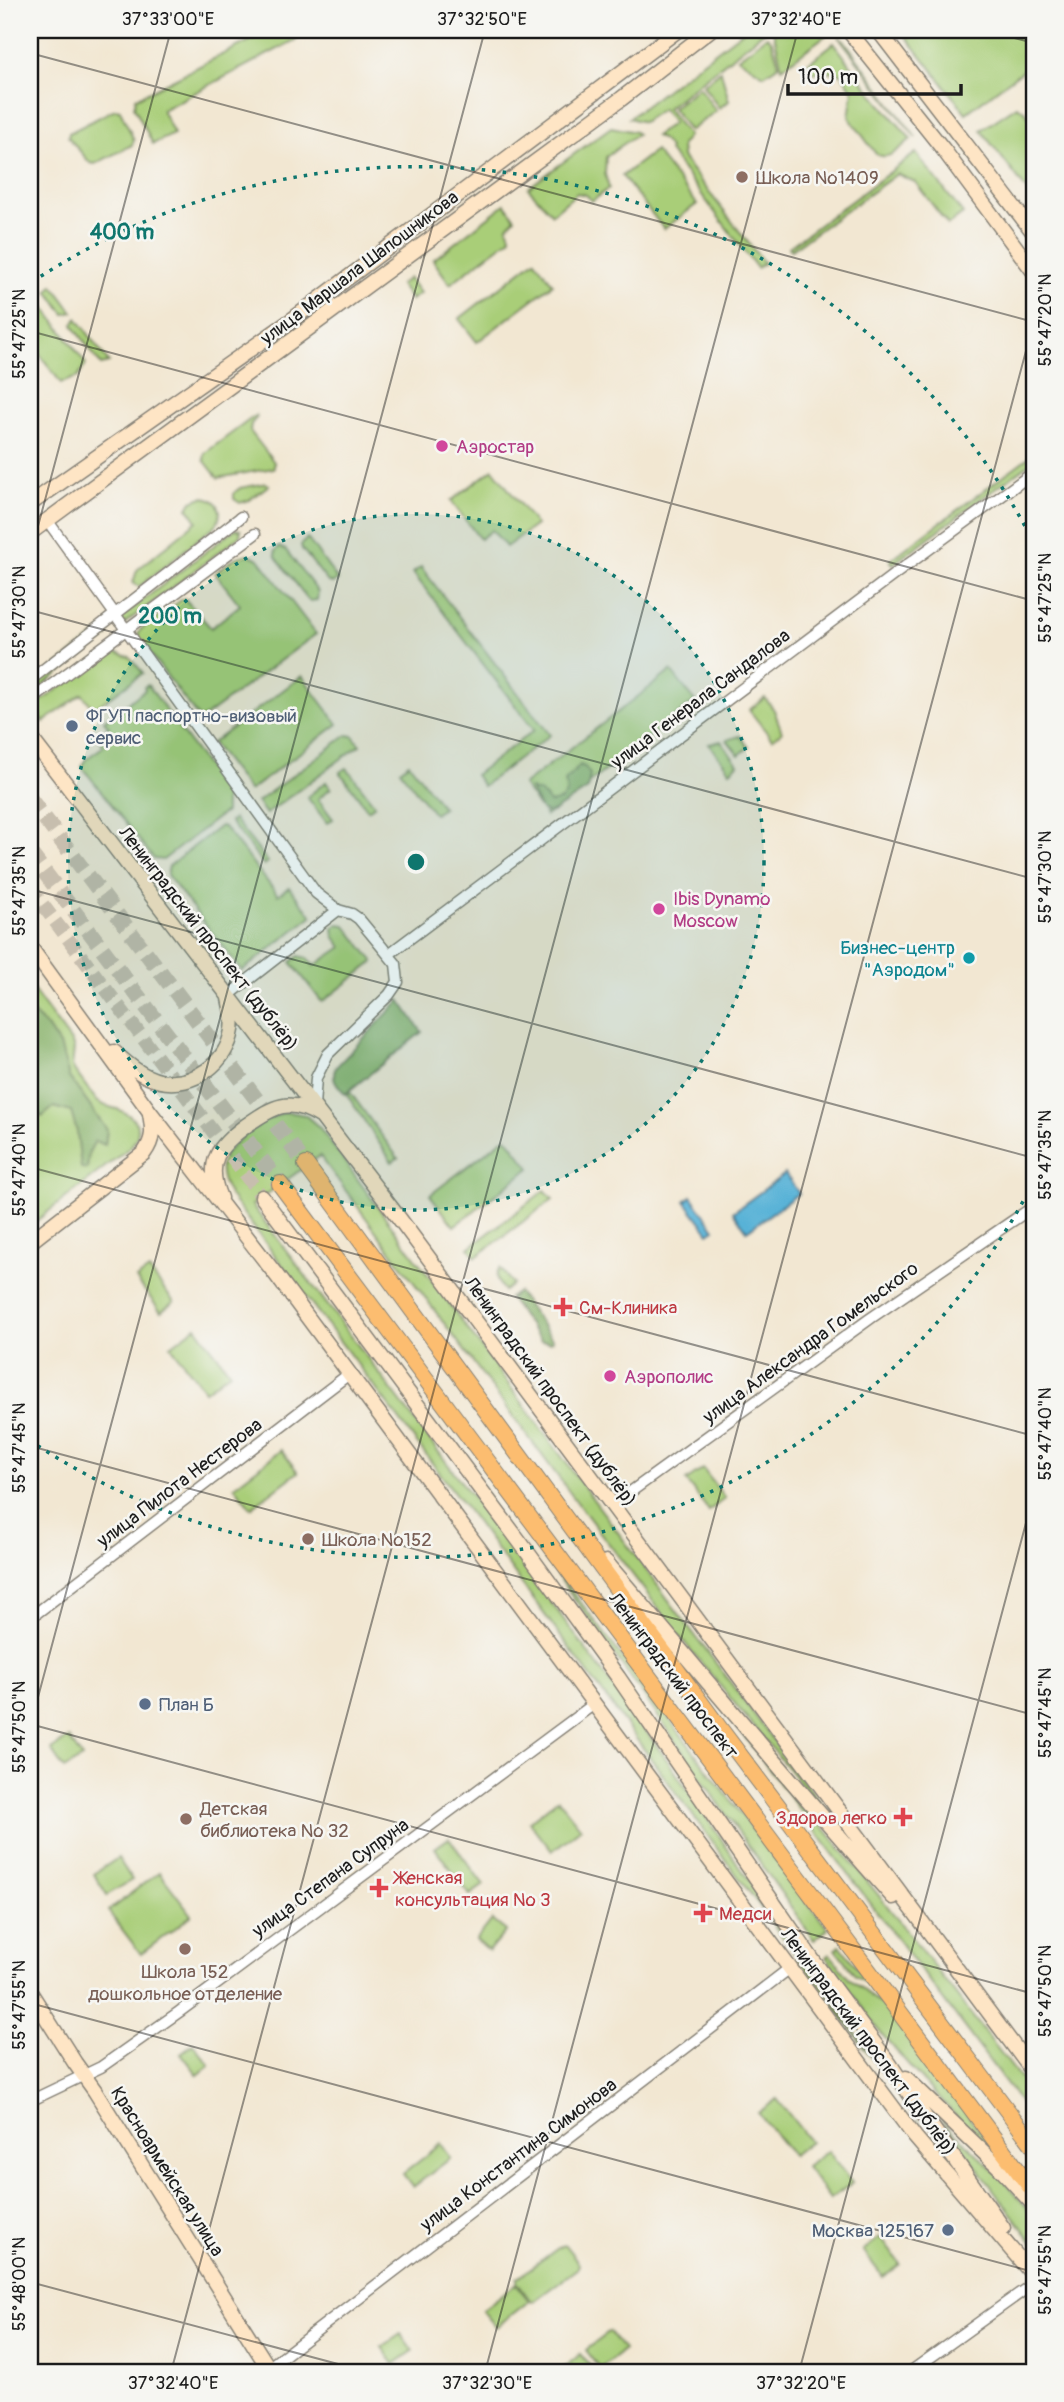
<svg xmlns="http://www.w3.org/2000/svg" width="1064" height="2402" font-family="Pangolin,sans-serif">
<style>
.green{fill:#a9ce78;stroke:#62754a;stroke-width:2}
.forest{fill:#86b168;stroke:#516642;stroke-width:2}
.water{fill:#59b2d7;stroke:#3a677a;stroke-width:2}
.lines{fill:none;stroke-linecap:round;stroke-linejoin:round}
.secondary-tunnel{stroke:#c7beae;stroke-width:14;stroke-dasharray:14 7;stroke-linecap:butt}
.primary-tunnel{stroke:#c7beae;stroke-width:16;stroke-dasharray:16 8;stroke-linecap:butt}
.street-casing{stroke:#878277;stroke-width:13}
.secondary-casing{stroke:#878277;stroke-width:17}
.primary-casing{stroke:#878277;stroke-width:18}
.street{stroke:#fff;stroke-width:10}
.secondary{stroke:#fee5c5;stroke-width:14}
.primary{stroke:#fcbd6f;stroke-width:16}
.ticks{fill:none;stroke:#1c1c1c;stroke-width:2;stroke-opacity:0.45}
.ring{fill:none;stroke:#0f766e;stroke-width:3.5;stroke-dasharray:3.5 7}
.education-dot{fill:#8d6e63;stroke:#f6f6f2;stroke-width:2.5}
.hotel-dot{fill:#d1479c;stroke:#f6f6f2;stroke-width:2.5}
.service-dot{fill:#5c6f8a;stroke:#f6f6f2;stroke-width:2.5}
.culture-dot{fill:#0f9aa8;stroke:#f6f6f2;stroke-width:2.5}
.health-dot{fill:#e0444e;stroke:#f6f6f2;stroke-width:2.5}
.labels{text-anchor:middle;stroke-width:5;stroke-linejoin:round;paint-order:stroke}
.education-label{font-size:19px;fill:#785e54;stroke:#f6f6f2;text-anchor:start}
.street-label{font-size:19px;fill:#1c1c1c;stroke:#f6f6f2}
.hotel-label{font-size:19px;fill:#b23c85;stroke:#f6f6f2;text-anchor:start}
.service-label{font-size:19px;fill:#4e5e75;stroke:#f6f6f2;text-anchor:start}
.culture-label{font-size:19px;fill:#0d838f;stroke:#f6f6f2;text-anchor:end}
.health-label{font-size:19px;fill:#be3a42;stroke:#f6f6f2;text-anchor:start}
.centre{fill:#0f766e;stroke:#f6f6f2;stroke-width:3.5}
.ring-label{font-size:21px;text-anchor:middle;font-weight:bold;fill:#0f766e;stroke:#f6f6f2;stroke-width:5;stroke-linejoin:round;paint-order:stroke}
.neatline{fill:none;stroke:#1c1c1c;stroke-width:2.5}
.ticks-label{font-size:18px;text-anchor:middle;fill:#1c1c1c}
</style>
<rect width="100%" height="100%" fill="#f6f6f2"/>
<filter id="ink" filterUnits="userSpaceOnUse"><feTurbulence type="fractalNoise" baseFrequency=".0143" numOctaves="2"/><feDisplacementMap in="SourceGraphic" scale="14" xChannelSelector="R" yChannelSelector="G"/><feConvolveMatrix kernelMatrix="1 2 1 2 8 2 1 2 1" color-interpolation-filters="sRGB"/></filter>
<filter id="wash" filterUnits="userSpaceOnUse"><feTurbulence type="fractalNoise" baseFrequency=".00686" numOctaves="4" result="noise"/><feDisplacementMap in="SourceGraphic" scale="28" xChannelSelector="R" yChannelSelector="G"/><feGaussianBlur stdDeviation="1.57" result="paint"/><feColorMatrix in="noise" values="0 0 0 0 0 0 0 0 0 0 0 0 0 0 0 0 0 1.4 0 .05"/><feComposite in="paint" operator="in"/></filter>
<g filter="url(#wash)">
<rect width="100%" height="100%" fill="#f2e7d2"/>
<path class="green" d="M271 30H287L301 37 162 110 174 134 153 144 134 107 136 98Z
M744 30H766L667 108 688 136 681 145 682 157 764 263 757 268 668 150 669 148 663 140 655 136 673 123 662 109 643 122 629 118Z
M773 30H826L829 33 782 68Z
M901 30H1034V62L966 113Z
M767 36 772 41 779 65 764 75 738 58Z
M839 37 844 40 916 138Z
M834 43 879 102 911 139C901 147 889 162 876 154L849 117 853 91 842 74C829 68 817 75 805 71L807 64Z
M721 71 729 101 719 108 703 85Z
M699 87 716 111 689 131 672 108Z
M1017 106 1024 110 1034 124V200L981 130Z
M115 109 120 110 134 140 132 145 95 164 90 163 68 137 69 133Z
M611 127 635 132 637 134 606 157 605 174 609 188 592 201 586 195 577 193 552 214 528 188Z
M655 151 697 204 664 229 622 176Z
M916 153 963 214 948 225 915 182 897 174 791 250 789 247Z
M505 204 515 218 507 227 511 238 450 284 433 260Z
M535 260 553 284 477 342 459 319Z
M409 278 420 293 411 300 400 285Z
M53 285 73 312 65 314 48 291Z
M30 287 86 364 78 377 61 383 30 341Z
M77 318 109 363 101 365 73 325Z
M256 415 257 417 251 424 250 431 274 462V468L218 478 204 460 205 453Z
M1034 453V460L893 564 890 560Z
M493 469 536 525 506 547 492 530 480 539 451 501Z
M266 483 269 485 249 500 240 503 234 499V493L240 488Z
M202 497C218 498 224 510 217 524L139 587 133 583 137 570 197 521 188 508 192 501Z
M235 529 241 530 240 536 124 624 120 618Z
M307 538 338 580 334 583 328 582 302 549 301 545Z
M279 547 286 550 318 592 317 600 309 601 276 557 275 551Z
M248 554 259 559 316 634 200 720 140 640 138 634 141 629 184 598 211 628 240 605 215 573 235 558Z
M421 567 550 735 483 786 475 775 534 730 413 573Z
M103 630 108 636 33 693 30 686Z
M111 651 130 657 143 673 94 709 82 694 44 722 33 707Z
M671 671 695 701 546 816 523 785Z
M302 676 338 724 249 791 212 743Z
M148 685 225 792V812L163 860 154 859 82 767 86 759 104 746 97 736 109 727 104 721 145 690 144 687Z
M765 698 774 710 782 732 772 739 749 710Z
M347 735 353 736 360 745 266 814 257 802Z
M740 736 749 747 739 755 727 740Z
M721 741 738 764 730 771 709 744Z
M409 763 443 808 434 814 400 770Z
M347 768 375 805 368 810 340 772Z
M326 782 331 788 318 799 333 819 327 823 307 797Z
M234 819 268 862 264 865 230 822Z
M220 826 224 827 278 895 289 887 312 916 242 971 167 875 169 866Z
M338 924 345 925 374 962 322 1002 291 962 299 956 307 958 314 966 342 947 334 936 333 928Z
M30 986 72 1043 74 1049 72 1067 97 1101C105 1108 115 1107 124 1112 141 1121 142 1135 129 1148L30 1226Z
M350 1092 398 1158 392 1162 347 1095Z
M289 1112 305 1115 319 1127 587 1491 822 1805 820 1807 688 1647 576 1501 320 1156 252 1205 512 1549 670 1764 802 1958 922 2126 460 1500 230 1196C224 1186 219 1176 221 1164 225 1145 270 1113 289 1112Z
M506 1137 530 1168 454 1226 430 1195Z
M545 1190 553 1199 476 1257 469 1248Z
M500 1268 513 1284 504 1291C498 1283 493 1276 500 1268Z
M149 1270 174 1302 161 1312 136 1279Z
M196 1327 230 1372 205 1391 171 1346Z
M281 1450 298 1472 251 1508 234 1486Z
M703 1469 725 1498 709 1511 686 1481Z
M530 1535 828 1929 814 1940 627 1672 529 1536Z
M735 1718 885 1903 1034 2096V2120L732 1720Z
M69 1738 82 1758 64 1769 51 1750Z
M558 1799 581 1828 552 1851 529 1822Z
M449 1838 484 1885 470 1895 435 1848Z
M118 1858 132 1880 107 1895 94 1874Z
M159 1872 192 1915 141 1954 108 1911Z
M492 1920 506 1931 489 1951 476 1940Z
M840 1945 869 1984 855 1975 836 1949Z
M830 1954 850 1979 890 2012 989 2143 985 2146 930 2089 878 2030 826 1957Z
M193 2044 210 2065 198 2075 181 2053Z
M777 2099 810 2141 792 2155 758 2113Z
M941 2119 1002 2178 1034 2216V2244Z
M441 2144 451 2158 413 2187 403 2174Z
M828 2151 852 2183 830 2199 806 2167Z
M880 2237 900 2264 883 2277 863 2251Z
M565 2245 579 2263 578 2268 534 2301 530 2300 517 2282V2278L561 2246Z
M516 2284 529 2301 496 2327 482 2310Z
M610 2332 624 2350 600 2369 586 2350Z
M401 2334 413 2351 394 2364 382 2347Z
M581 2354 596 2372H558Z"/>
<path class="forest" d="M580 765 585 767 590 774 588 789 554 811 549 813 542 811 530 789 541 793 550 803 561 800 567 792 565 781Z
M400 1000 422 1032 345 1094C338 1085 330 1079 336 1067Z
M30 1011 47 1027 61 1048 69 1077 107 1130 105 1145 95 1141 89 1152 87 1169 81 1168 77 1132 71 1112 54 1107 42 1117 30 1107Z
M518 1292 553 1340 550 1342 541 1341 509 1298Z"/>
<path class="water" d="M785 1174 799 1193 747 1231 733 1212Z
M691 1196 715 1229 709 1233 685 1201Z"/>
</g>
<g filter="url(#ink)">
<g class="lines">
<path class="secondary-tunnel" d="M30 888 262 1197"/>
<path class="primary-tunnel" d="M30 799 306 1165
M30 853 280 1184"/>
<defs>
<path id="street" d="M47 520 316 893 338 910 352 914 359 919 396 964 398 982 389 995 328 1054 316 1078 314 1106
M30 680 241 517
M30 701 255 534
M389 954 895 574 1034 472
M229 995 338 910
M611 1506 871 1318 1030 1209
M30 1618 349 1374
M30 2101 101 2067 179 2012 594 1704
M268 2368 790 1968
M910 2372 1034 2283"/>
<path id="secondary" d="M848 30 943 149 1034 272
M878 30 1034 233
M30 504 289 322 678 30
M30 533 621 99 710 30
M30 737 399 1218 1034 2073
M30 947 150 1112 277 1276 915 2137 1034 2276
M114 1052C127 1064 142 1077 160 1081 193 1088 227 1063 232 1030 234 1019 231 1009 229 998
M262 1197 520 1542 618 1677 814 1962 889 2063 925 2117 1003 2228
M220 1198C205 1162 218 1146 247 1125 274 1106 289 1097 320 1116
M30 1242 144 1153C154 1139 153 1130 150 1114
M606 1562C702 1674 795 1788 893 1897
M30 1992 75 2063 95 2091 271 2372
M906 2078 998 2166 1034 2205"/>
<path id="primary" d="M306 1165 720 1729 1034 2146
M280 1184 1034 2192"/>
</defs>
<use href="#street" class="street-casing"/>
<use href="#secondary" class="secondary-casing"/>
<use href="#primary" class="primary-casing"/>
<use href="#street" class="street"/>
<use href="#secondary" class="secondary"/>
<use href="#primary" class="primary"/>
</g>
</g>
<path class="ticks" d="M983 30 1034 43M30 53 1034 322M30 331 1034 601M30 556 171 30M30 610 1034 879M30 889 1034 1158M30 1167 1034 1436M30 1446 1034 1715M30 1724 1034 1994M30 1727 485 30M30 2003 1034 2272M30 2282 368 2372M171 2372 798 30M485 2372 1034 321M799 2372 1034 1493"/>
<circle cx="416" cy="862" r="348" fill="#0f766e" fill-opacity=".12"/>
<g class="ring">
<circle cx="416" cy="862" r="348"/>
<path d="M1033 1183A696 696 0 0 1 32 1442M32 282A696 696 0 0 1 1033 541"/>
</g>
<g class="education-dot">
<circle cx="742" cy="177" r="7"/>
<circle cx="308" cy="1539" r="7"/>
<circle cx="186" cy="1819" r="7"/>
<circle cx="185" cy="1949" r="7"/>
</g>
<g class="hotel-dot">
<circle cx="442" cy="446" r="7"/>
<circle cx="659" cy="909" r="7"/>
<circle cx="610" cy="1376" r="7"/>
</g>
<g class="service-dot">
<circle cx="72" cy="726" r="7"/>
<circle cx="145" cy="1704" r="7"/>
<circle cx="948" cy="2230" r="7"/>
</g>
<circle class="culture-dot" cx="969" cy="958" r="7"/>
<g class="health-dot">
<path d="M559.5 1296.5h7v7h7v7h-7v7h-7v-7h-7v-7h7z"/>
<path d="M899.5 1806.5h7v7h7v7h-7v7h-7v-7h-7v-7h7z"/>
<path d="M375.5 1877.5h7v7h7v7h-7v7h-7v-7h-7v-7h7z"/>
<path d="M699.5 1902.5h7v7h7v7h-7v7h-7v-7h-7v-7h7z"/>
</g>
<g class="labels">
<g class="education-label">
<text x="756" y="184">Школа №1409</text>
<text x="322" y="1546">Школа №152</text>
<text x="200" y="1815">Детская<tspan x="200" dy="22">библиотека № 32</tspan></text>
<text x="185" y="1978" text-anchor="middle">Школа 152<tspan x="185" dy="22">дошкольное отделение</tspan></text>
</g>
<g class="street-label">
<text transform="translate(359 267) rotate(-37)" y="7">улица Маршала Шапошникова</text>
<text transform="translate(700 698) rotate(-37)" y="7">улица Генерала Сандалова</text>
<text transform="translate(209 938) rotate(52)" y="7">Ленинградский проспект (дублёр)</text>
<text transform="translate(810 1342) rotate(-36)" y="7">улица Александра Гомельского</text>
<text transform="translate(551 1391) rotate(54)" y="7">Ленинградский проспект (дублёр)</text>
<text transform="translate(179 1482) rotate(-37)" y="7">улица Пилота Нестерова</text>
<text transform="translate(674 1675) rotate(53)" y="7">Ленинградский проспект</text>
<text transform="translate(330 1877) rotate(-36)" y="7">улица Степана Супруна</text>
<text transform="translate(869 2041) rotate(53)" y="7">Ленинградский проспект (дублёр)</text>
<text transform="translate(518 2154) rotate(-37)" y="7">улица Константина Симонова</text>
<text transform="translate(168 2171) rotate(58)" y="7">Красноармейская улица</text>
</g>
<g class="hotel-label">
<text x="456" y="453">Аэростар</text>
<text x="673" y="905">Ibis Dynamo<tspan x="673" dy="22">Moscow</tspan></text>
<text x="624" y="1383">Аэрополис</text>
</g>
<g class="service-label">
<text x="86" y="722">ФГУП паспортно-визовый<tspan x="86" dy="22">сервис</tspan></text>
<text x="159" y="1711">План Б</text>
<text x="934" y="2237" text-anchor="end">Москва 125167</text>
</g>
<g class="culture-label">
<text x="955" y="954">Бизнес-центр<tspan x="955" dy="22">"Аэродом"</tspan></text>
</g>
<g class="health-label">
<text x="579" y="1314">См-Клиника</text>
<text x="887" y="1824" text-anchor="end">Здоров легко</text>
<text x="395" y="1884">Женская<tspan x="395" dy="22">консультация № 3</tspan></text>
<text x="719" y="1920">Медси</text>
</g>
</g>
<circle cx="416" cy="862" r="10" class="centre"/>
<g class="ring-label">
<text x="122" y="239">400 m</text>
<text x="170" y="623">200 m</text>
</g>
<rect width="1064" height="2402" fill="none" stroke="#f6f6f2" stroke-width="77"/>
<path d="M788 84v10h173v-10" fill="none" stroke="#1c1c1c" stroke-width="3.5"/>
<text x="798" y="84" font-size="21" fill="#1c1c1c" stroke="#f6f6f2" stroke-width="5" paint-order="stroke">100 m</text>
<rect x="38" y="38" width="988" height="2326" class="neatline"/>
<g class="ticks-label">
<text x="168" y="25">37°33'00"E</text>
<text x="482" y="25">37°32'50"E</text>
<text x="796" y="25">37°32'40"E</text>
<text transform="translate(1045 320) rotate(-90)" y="6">55°47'20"N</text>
<text transform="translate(19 334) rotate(-90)" y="6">55°47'25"N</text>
<text transform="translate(1045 598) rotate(-90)" y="6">55°47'25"N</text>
<text transform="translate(19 612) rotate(-90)" y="6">55°47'30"N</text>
<text transform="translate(1045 877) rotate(-90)" y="6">55°47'30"N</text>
<text transform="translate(19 891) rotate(-90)" y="6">55°47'35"N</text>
<text transform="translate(1045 1155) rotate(-90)" y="6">55°47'35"N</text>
<text transform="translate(19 1170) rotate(-90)" y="6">55°47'40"N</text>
<text transform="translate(1045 1434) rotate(-90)" y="6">55°47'40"N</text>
<text transform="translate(19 1448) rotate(-90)" y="6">55°47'45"N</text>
<text transform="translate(1045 1713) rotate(-90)" y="6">55°47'45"N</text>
<text transform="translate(19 1727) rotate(-90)" y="6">55°47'50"N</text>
<text transform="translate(1045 1991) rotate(-90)" y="6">55°47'50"N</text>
<text transform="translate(19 2005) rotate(-90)" y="6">55°47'55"N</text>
<text transform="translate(1045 2270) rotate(-90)" y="6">55°47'55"N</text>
<text transform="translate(19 2284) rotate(-90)" y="6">55°48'00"N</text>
<text x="173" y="2389">37°32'40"E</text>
<text x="487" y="2389">37°32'30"E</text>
<text x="801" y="2389">37°32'20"E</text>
</g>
</svg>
